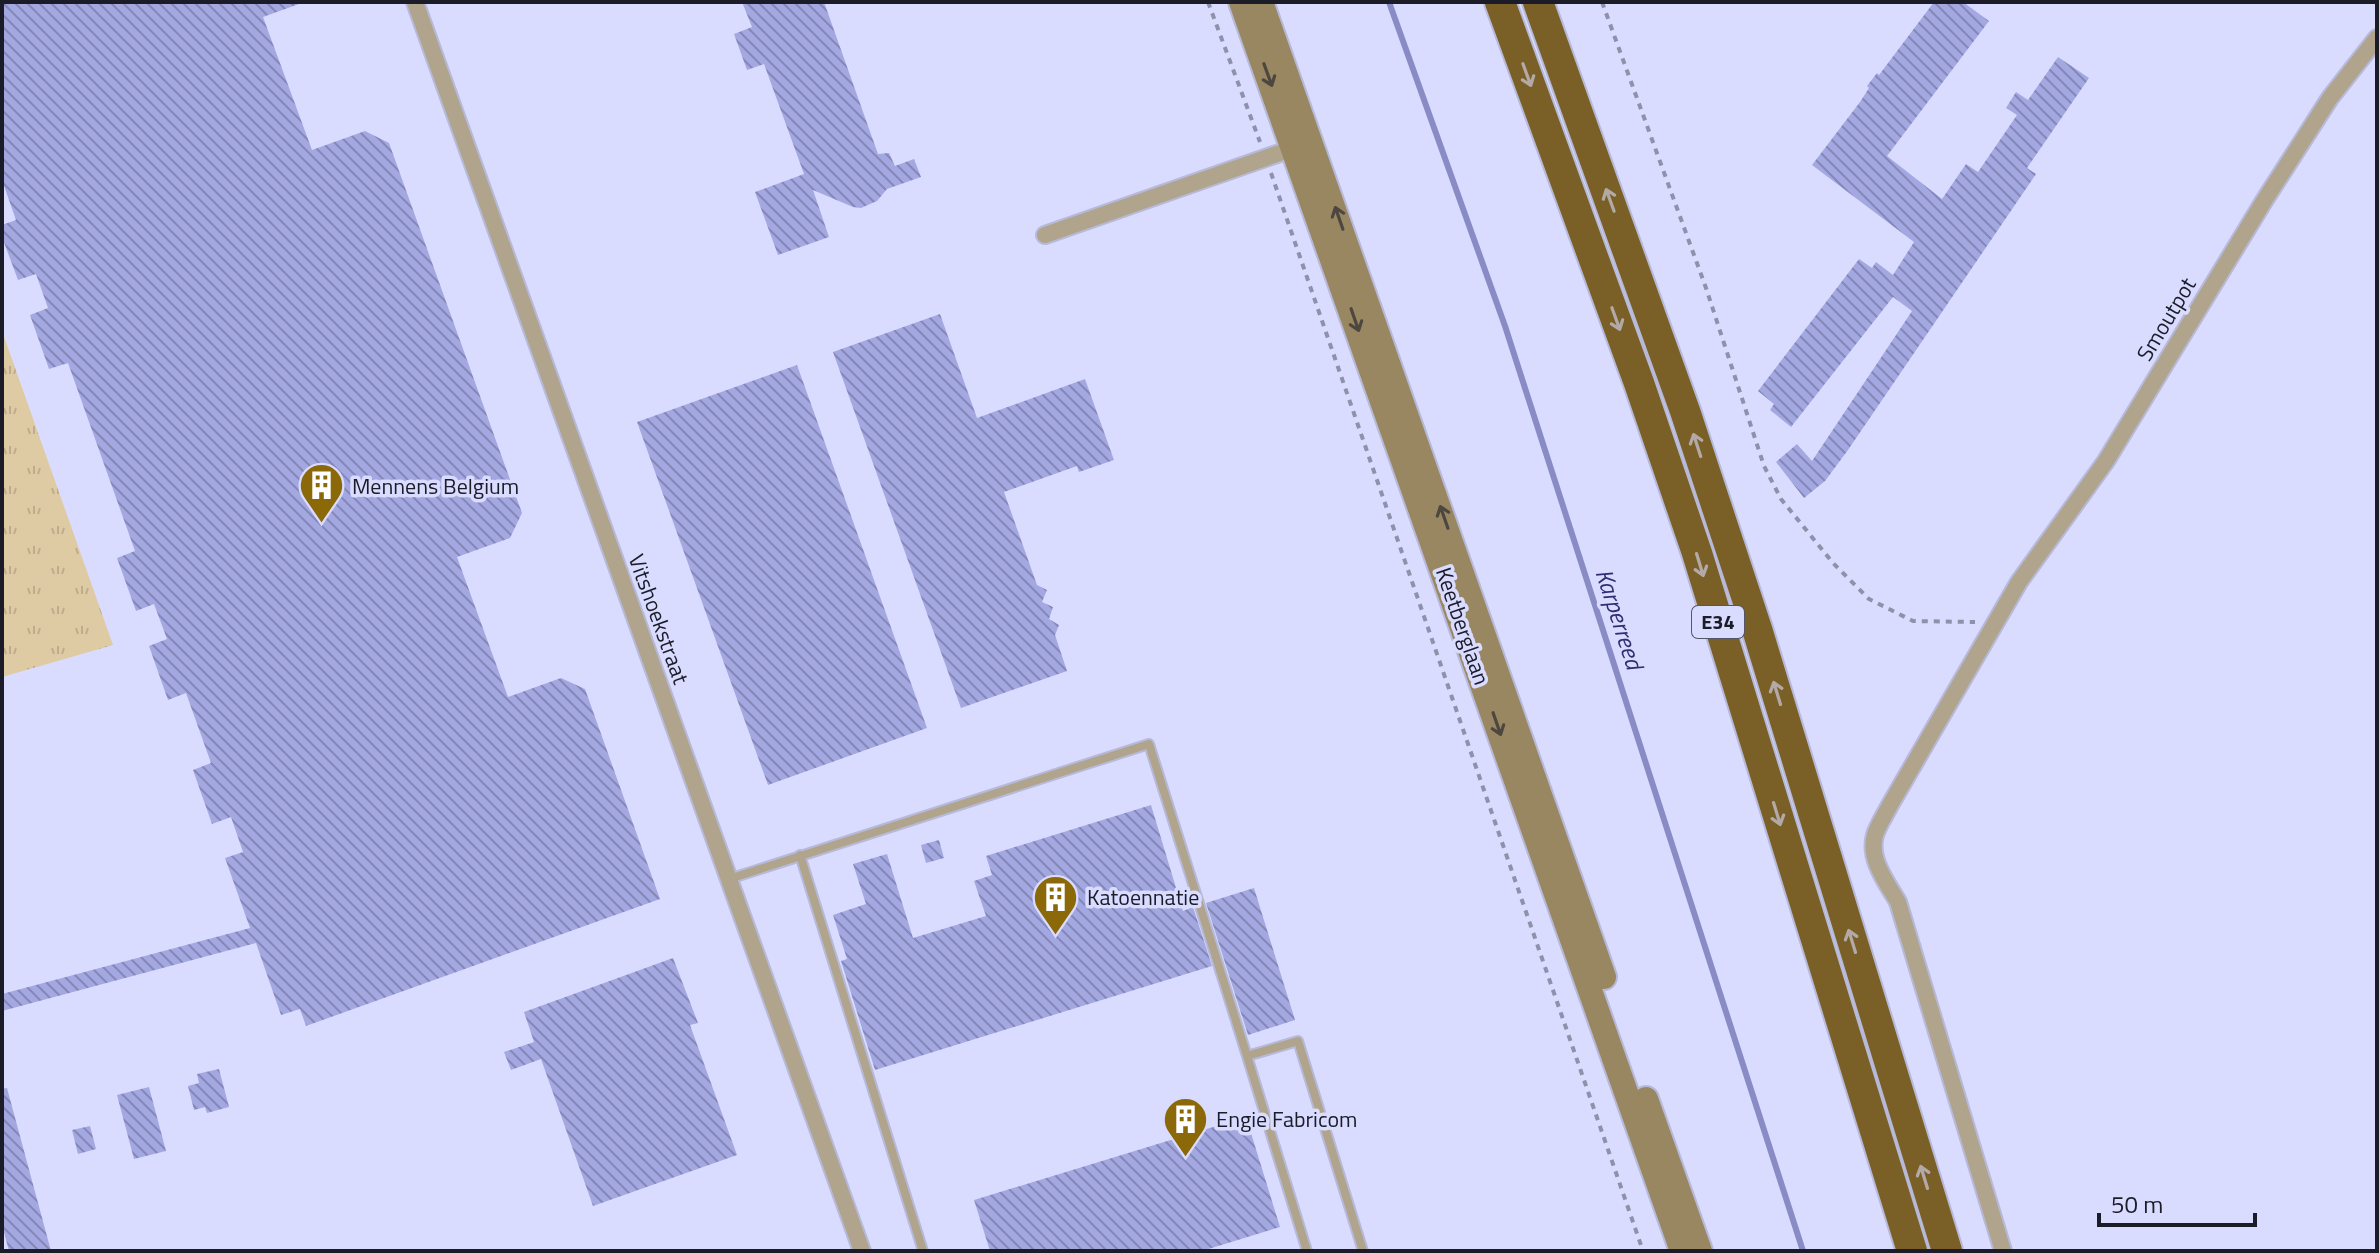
<svg xmlns="http://www.w3.org/2000/svg" width="2379" height="1253" font-family="'Titillium Web',sans-serif">
<style>
.grass{fill:url(#grass-tufts)}
.lines{fill:none;stroke-linecap:round;stroke-linejoin:round}
.stream{stroke:#898cc4;stroke-width:6}
.building{fill:url(#building-back-hatch)}
.service-casing{stroke:#b7b9d8;stroke-width:12}
.minor-casing{stroke:#b7b9d8;stroke-width:20}
.secondary-casing{stroke:#b7b9d8;stroke-width:28}
.motorway-casing{stroke:#b7b9d8;stroke-width:34}
.path{stroke:#8f91ab;stroke-width:4;stroke-dasharray:6 6;stroke-linecap:butt}
.service{stroke:#b0a48c;stroke-width:8}
.minor{stroke:#b0a48c;stroke-width:16}
.secondary{stroke:#998762;stroke-width:24}
.motorway{stroke:#7a6026;stroke-width:30}
.oneway{stroke:#4d473f}
.oneway2{stroke:#b3aaa8}
.labels{text-anchor:middle;stroke-width:7;stroke-linejoin:round;paint-order:stroke}
.shield{fill:#d9dcff;stroke:#545668;stroke-width:2}
.shield-label{font-size:20px;font-weight:bold;fill:#1b1c28}
.street-label{font-size:22px;fill:#1b1c28;stroke:#d9dcff}
.poi-label{font-size:22px;fill:#1b1c28;stroke:#d9dcff;text-anchor:start}
.water-label{font-size:24px;font-style:italic;fill:#312d71;stroke:#d9dcff}
</style>
<defs>
<pattern id="grass-tufts" width="24" height="20" patternUnits="userSpaceOnUse" patternTransform="scale(2)"><rect width="24" height="20" fill="#decaa3"/><path d="M3 7l-1-3M5 7V3M7 7l1-3M15 17l-1-3M17 17v-4M19 17l1-3" fill="none" stroke="#bead8c"/></pattern>
<pattern id="building-back-hatch" width="6" height="6" patternUnits="userSpaceOnUse" patternTransform="scale(2)"><rect width="6" height="6" fill="#a4a8e1"/><path d="M-1 5l2 2M0 0l6 6M5-1l2 2" fill="none" stroke="#8588b6"/></pattern>
</defs>
<rect width="100%" height="100%" fill="#d9dcff"/>
<path class="grass" d="M2 331 113 645 2 677Z"/>
<g class="lines">
<path class="stream" d="M1389 2 1505 326 1803 1251"/>
</g>
<path class="building" d="M2 2H299V4L263 17 312 150 365 131 389 143 522 513 510 538 457 557 508 697 561 678 585 689 660 899 306 1026 300 1009 281 1015 256 943 2 1011V994L250 928 225 858 243 852 231 817 212 824 193 770 211 763 186 693 168 700 149 646 167 639 154 604 136 611 117 558 135 551 68 363 49 369 30 315 48 308 36 274 18 280 2 237V225L16 220 2 180Z
M742 2H824L878 154 889 153 895 166 914 159 921 177 887 189 877 201 861 208 853 207 813 190 829 237 778 255 755 192 804 174 764 64 747 70 734 34 752 27Z
M1934 2H1963L1989 21 1887 156 1942 199 1966 164 1978 172 2017 115 2006 108 2016 92 2028 100 2058 57 2089 78 2027 168 2036 174 1848 450 1825 481 1804 498 1776 462 1797 444 1812 461 1912 311 1893 297 1791 427 1770 410 1774 404 1758 391 1859 259 1872 268 1876 262 1893 275 1914 242 1812 165 1860 102 1869 88 1867 86 1877 73 1879 75Z
M940 314 977 418 1085 379 1114 460 1079 472 1077 466 1004 492 1037 585 1047 590 1042 602 1053 607 1049 619 1059 625 1055 635 1067 671 961 708 833 352Z
M797 365 927 728 768 785 637 422Z
M1151 805 1183 911 1193 907 1212 966 875 1070 841 961 847 959 833 915 866 904 853 864 887 854 913 938 986 916 974 881 992 875 986 856Z
M939 840 944 858 926 863 921 845Z
M1254 888 1295 1020 1248 1035 1206 903Z
M673 958 698 1023 690 1025 737 1155 593 1206 541 1059 511 1070 504 1052 534 1042 524 1012Z
M219 1069 229 1107 207 1113 205 1107 194 1110 188 1086 199 1083 197 1074Z
M149 1087 166 1151 134 1159 117 1095Z
M7 1088 51 1251H9L2 1225V1089Z
M1246 1117 1280 1227 1202 1251H990L974 1200Z
M90 1126 96 1149 78 1154 72 1130Z"/>
<g class="lines">
<defs>
<path id="service" d="M800 855 923 1251
M729 879 1149 744 1247 1056
M1307 1251 1247 1056 1298 1041 1363 1251"/>
<path id="minor" d="M415 2 862 1251
M1045 235 1294 148
M2003 1251 1898 902C1887 883 1868 859 1875 835 1878 825 1885 815 1890 805L2019 582 2106 461 2264 201 2330 98 2377 38"/>
<path id="secondary" d="M1241 2 1682 1251
M1261 2 1604 977
M1646 1099 1700 1251"/>
<path id="motorway" d="M1500 2 1639 383 1697 553 1912 1251
M1538 2 1685 411 1757 629 1947 1251"/>
</defs>
<use href="#service" class="service-casing"/>
<use href="#minor" class="minor-casing"/>
<use href="#secondary" class="secondary-casing"/>
<use href="#motorway" class="motorway-casing"/>
<path class="path" d="M1208 2 1260 142
M1602 2 1706 288 1764 466 1781 499 1833 563 1869 599 1913 621 1975 622
M1271 173 1643 1251"/>
<use href="#service" class="service"/>
<use href="#minor" class="minor"/>
<use href="#secondary" class="secondary"/>
<use href="#motorway" class="motorway"/>
</g>
<defs><path id="oneway-shaft" d="M-6 0H5M1.5-3L5.5 0L1.5 3" fill="none" stroke-width="1.6" stroke-linecap="round" stroke-linejoin="round" transform="scale(2)"/></defs>
<g class="oneway">
<use href="#oneway-shaft" transform="translate(1268 75) rotate(70)"/>
<use href="#oneway-shaft" transform="translate(1339 218) rotate(-109)"/>
<use href="#oneway-shaft" transform="translate(1355 320) rotate(71)"/>
<use href="#oneway-shaft" transform="translate(1444 517) rotate(-109)"/>
<use href="#oneway-shaft" transform="translate(1497 724) rotate(71)"/>
</g>
<g class="oneway2">
<use href="#oneway-shaft" transform="translate(1527 75) rotate(70)"/>
<use href="#oneway-shaft" transform="translate(1610 200) rotate(-110)"/>
<use href="#oneway-shaft" transform="translate(1616 319) rotate(70)"/>
<use href="#oneway-shaft" transform="translate(1697 445) rotate(-108)"/>
<use href="#oneway-shaft" transform="translate(1700 565) rotate(73)"/>
<use href="#oneway-shaft" transform="translate(1777 693) rotate(-107)"/>
<use href="#oneway-shaft" transform="translate(1777 814) rotate(73)"/>
<use href="#oneway-shaft" transform="translate(1852 941) rotate(-107)"/>
<use href="#oneway-shaft" transform="translate(1924 1177) rotate(-107)"/>
</g>
<defs>
<symbol id="building-pin" viewBox="-11 -11 22 30"><path d="M0 17L-7.5 6A9.5 9.5 0 1 1 7.5 6Z" fill="#8b6808" stroke="#d9dcff"/><path d="M-4-6H4V6H1V3H-1V6H-4ZM-2.5-4.3h1.7v1.8h-1.7ZM.8-4.3h1.7v1.8H.8ZM-2.5-1h1.7V.8h-1.7ZM.8-1h1.7V.8H.8Z" fill="#fff"/></symbol>
</defs>
<g fill-rule="evenodd">
<use href="#building-pin" x="296" y="460" width="51" height="69"/>
<use href="#building-pin" x="1030" y="872" width="51" height="69"/>
<use href="#building-pin" x="1160" y="1094" width="51" height="69"/>
</g>
<g class="labels">
<rect class="shield" x="1692" y="606" width="52" height="32" rx="6"/>
<g class="shield-label">
<text x="1718" y="629">E34</text>
</g>
<g class="street-label">
<text transform="translate(2166 319) rotate(-59)" y="8">Smoutpot</text>
<text transform="translate(659 619) rotate(70)" y="8">Vitshoekstraat</text>
<text transform="translate(1463 626) rotate(71)" y="8">Keetberglaan</text>
</g>
<g class="poi-label">
<text x="352" y="494">Mennens Belgium</text>
<text x="1087" y="905">Katoennatie</text>
<text x="1216" y="1127">Engie Fabricom</text>
</g>
<g class="water-label">
<text transform="translate(1619 619) rotate(72)" y="8">Karperreed</text>
</g>
</g>
<rect width="2379" height="1253" fill="none" stroke="#1b1c28" stroke-width="8"/>
<path d="M2099 1213v12h156v-12" fill="none" stroke="#1b1c28" stroke-width="4"/>
<text x="2111" y="1213" font-size="24" fill="#1b1c28" stroke="#d9dcff" stroke-width="6" paint-order="stroke">50 m</text>
</svg>
